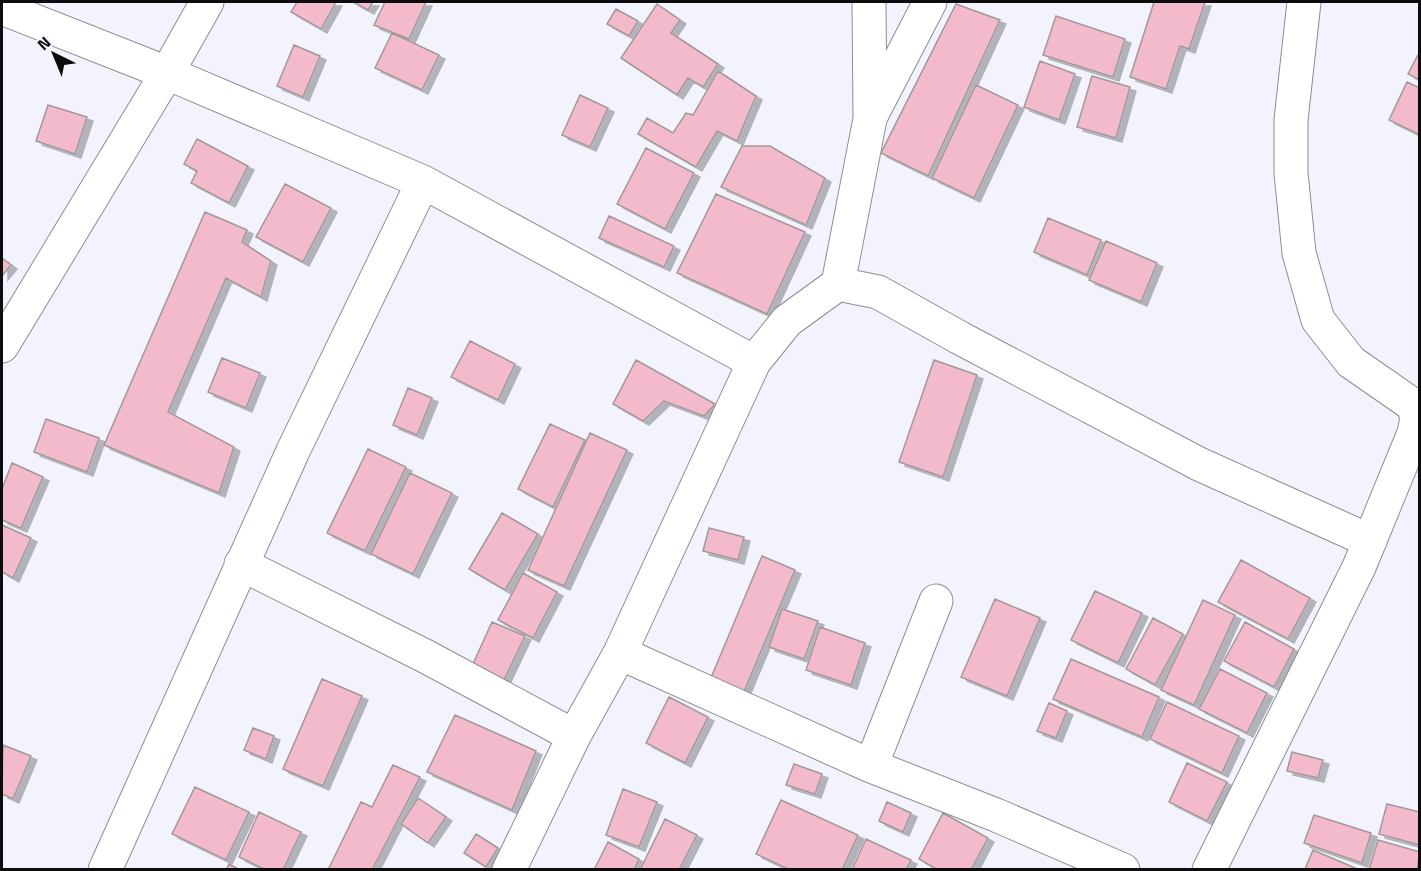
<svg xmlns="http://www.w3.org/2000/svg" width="1421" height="871" font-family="'Titillium Web',sans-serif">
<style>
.building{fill:#f2baca;stroke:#a2989a;stroke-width:1.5;filter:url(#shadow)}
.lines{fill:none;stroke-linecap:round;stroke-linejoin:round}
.minor-casing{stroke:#8d8d96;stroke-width:35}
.minor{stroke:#fff;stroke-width:33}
</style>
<defs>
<filter id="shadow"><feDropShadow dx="6" dy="4" stdDeviation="0" flood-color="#0004"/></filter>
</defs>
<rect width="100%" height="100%" fill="#f3f3fd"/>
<path class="building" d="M297 2H336L321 29 291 12Z
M353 2H373L368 10Z
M385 2H426L409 39 374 25Z
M1154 2H1205L1189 49 1180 46 1166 89 1130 77Z
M657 4 680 20 671 33 718 64 703 87 688 78 677 95 621 58Z
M956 4 1000 20 928 176 881 153Z
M616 9 638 21 629 36 607 24Z
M1056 16 1125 39 1113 77 1043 55Z
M392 33 439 55 422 90 375 68Z
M294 45 320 56 303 97 277 86Z
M1420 51V80L1408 74Z
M1040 61 1075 74 1059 120 1024 107Z
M718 71 756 96 737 141 717 131 696 167 638 134 647 118 673 133 686 113 693 115Z
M1092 76 1130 87 1116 138 1077 127Z
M1407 82 1420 88V135L1389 120Z
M976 85 1018 105 974 198 932 178Z
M580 95 608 108 590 147 562 135Z
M48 105 87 117 75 154 36 141Z
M197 139 248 166 229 203 191 183 197 171 184 164Z
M742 146H770L825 178 806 225 721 187Z
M646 148 694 173 665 229 617 204Z
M285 184 331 208 303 262 256 237Z
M716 194 805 232 767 314 677 273Z
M205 212 247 230 242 242 271 261 261 297 226 278 168 412 234 447 219 493 104 445Z
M609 216 674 246 664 267 599 238Z
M1048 218 1101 240 1087 275 1034 252Z
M1106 241 1157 263 1141 302 1089 280Z
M2 258 11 265 2 276Z
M470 341 515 364 498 400 451 377Z
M222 358 260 373 246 408 208 392Z
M636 360 715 404 704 416 664 401 643 421 613 404Z
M934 360 977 375 943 477 899 462Z
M408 388 432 398 417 435 393 425Z
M46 419 99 438 87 472 34 452Z
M550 424 585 440 553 507 518 489Z
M590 433 627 450 564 586 528 570Z
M368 449 406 467 365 551 327 533Z
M12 463 43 477 21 528 2 520V489Z
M410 473 452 493 413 574 371 554Z
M502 513 538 534 505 590 469 569Z
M2 525 31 538 13 578 2 572Z
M709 528 744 537 738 560 703 551Z
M762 556 795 570 743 694 710 680Z
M1241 560 1310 598 1288 639 1218 602Z
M523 573 557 592 533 638 498 620Z
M1095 591 1142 613 1118 663 1071 640Z
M995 599 1040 618 1007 696 961 677Z
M1203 600 1235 615 1194 705 1161 690Z
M782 609 818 621 804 659 769 647Z
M1153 618 1183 634 1155 685 1126 669Z
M492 622 525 636 504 680 472 666Z
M1245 622 1294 649 1274 687 1224 661Z
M820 627 865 643 851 685 806 670Z
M1071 659 1159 697 1142 737 1053 699Z
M1220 669 1267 693 1247 733 1199 709Z
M322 679 362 696 323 786 283 769Z
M669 697 708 717 685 763 646 743Z
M1167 702 1239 736 1222 773 1150 739Z
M1049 703 1067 711 1056 738 1037 731Z
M455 715 536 751 512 810 427 772Z
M253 728 274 736 266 759 244 750Z
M3 745 31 756 13 799 2 794Z
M1292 752 1323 760 1318 778 1287 771Z
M1187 763 1227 782 1207 821 1169 802Z
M794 764 822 774 815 794 786 785Z
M393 765 420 777 372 870H328L361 802 372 807Z
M195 787 249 812 226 860 172 834Z
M623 789 657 802 639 847 606 835Z
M418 798 446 817 428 843 401 824Z
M781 800 858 835 842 870H790L756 854Z
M887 802 911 813 903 832 879 821Z
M1387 804 1420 812V845L1379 834Z
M259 812 301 832 283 870H266L239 857Z
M943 813 988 838 971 870H938L919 859Z
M1314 815 1371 833 1362 863 1304 843Z
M665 819 697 835 679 870H640Z
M476 834 498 848 486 867 464 853Z
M866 839 911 860 906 870H852Z
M1378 840 1420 852 1417 870H1369Z
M608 842 639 859 634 870H594Z
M1313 850 1355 868 1354 870 1305 869Z
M229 864 240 870H226Z"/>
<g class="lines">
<defs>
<path id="minor" d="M2 8 167 73 423 182 754 362 620 653 574 736 509 870
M872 114 930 2
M838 284 870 119 869 2
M2 346 167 73 207 2
M754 362 787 321 838 284 878 292 960 338 1199 464 1370 541
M241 564 425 656 574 736
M620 653 871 766 996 815 1123 870
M871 766 936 601
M105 870 293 451 423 182
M1209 870 1359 567 1414 433 1417 418 1413 405 1351 362 1318 320 1299 253 1291 173V120L1304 2"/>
</defs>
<use href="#minor" class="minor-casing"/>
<use href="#minor" class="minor"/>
</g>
<rect width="1421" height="871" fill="none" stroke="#0d0d10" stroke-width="6"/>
<g transform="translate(54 54) rotate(317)" stroke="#f3f3fd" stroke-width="4.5" paint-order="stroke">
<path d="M0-4.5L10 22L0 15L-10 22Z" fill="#0d0d10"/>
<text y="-9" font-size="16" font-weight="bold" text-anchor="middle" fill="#0d0d10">N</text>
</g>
</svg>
